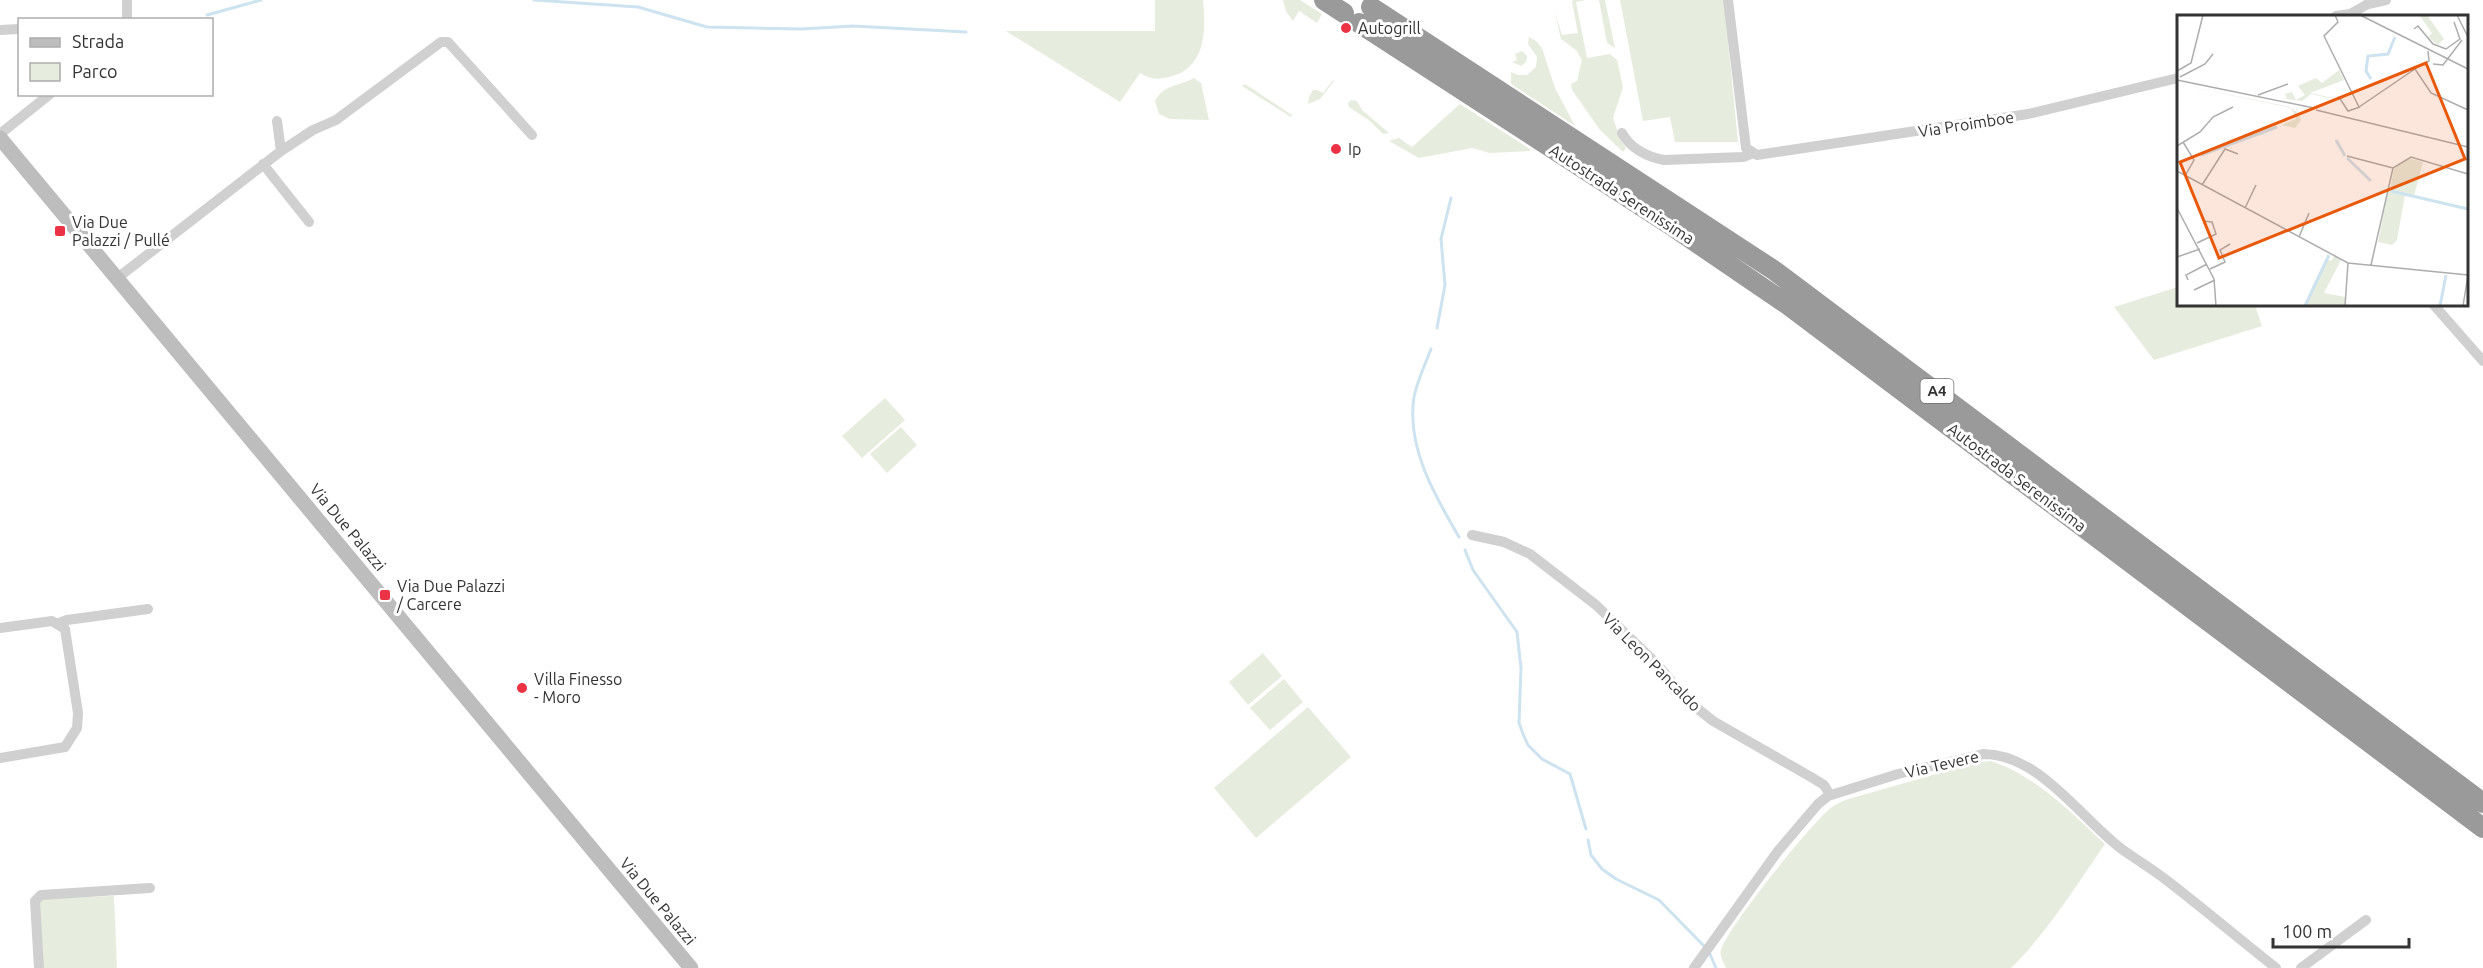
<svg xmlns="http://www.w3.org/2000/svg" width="2483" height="968" font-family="Ubuntu,sans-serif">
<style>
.green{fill:#e6ecde}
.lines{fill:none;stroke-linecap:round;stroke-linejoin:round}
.stream{stroke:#cde3ef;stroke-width:3}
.street{stroke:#d0d0d0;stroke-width:10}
.secondary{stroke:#bdbdbd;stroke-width:15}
.highway{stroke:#9a9a9a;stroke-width:20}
.poi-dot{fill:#ec3245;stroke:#fff;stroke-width:2}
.labels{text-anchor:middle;stroke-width:6;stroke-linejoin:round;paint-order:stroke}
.shield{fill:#fff;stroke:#707070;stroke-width:1.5}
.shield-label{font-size:15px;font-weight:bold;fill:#333}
.poi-label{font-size:16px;fill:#333;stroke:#fff;text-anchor:start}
.street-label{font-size:16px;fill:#333;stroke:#fff}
.inset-river{fill:none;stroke:#cde3ef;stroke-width:3}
.inset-road{fill:none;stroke:#adadad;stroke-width:1.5}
.view{fill:#e8590c;fill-opacity:0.15;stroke:#e8590c;stroke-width:3}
.inset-edge{fill:none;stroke:#333;stroke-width:3}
</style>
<rect width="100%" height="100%" fill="#fff"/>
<path class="green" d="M1155 0H1203C1206 29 1206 67 1172 76 1158 80 1151 80 1140 73L1120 102 1006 31H1155Z
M1283 0H1300L1322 14 1317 23 1299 11 1293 21 1286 11Z
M1573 0H1585L1576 2 1587 58 1610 54 1617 60 1623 87 1613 118 1621 141 1626 148 1623 152 1600 130 1572 90 1571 84 1577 81 1582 60 1576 50 1561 39 1555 13 1562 35 1578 33 1572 2Z
M1599 0H1605L1615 48 1607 43Z
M1620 0H1724L1738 142H1675L1670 117 1643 121Z
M1529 37 1536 41 1542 48 1555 88 1575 126 1511 84V72L1518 75H1527L1536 67 1537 57 1528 44Z
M1522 51 1527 56 1526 62 1521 66 1512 62 1517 60 1515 54Z
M1194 78 1201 83 1209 120 1170 119 1159 114 1155 101C1163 85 1179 86 1194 78Z
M1333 80 1334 81 1320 99 1308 104 1309 97 1313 90H1317L1323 93Z
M1245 84 1292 115 1291 117 1242 86Z
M1351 100 1357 101 1362 110 1389 133 1383 134 1370 121 1349 107 1348 103Z
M1460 104 1530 149V151L1490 153 1472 148 1419 158 1389 141 1399 138 1412 147Z
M2178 287V304L2255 305 2262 326 2154 360 2114 307Z
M885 398 905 420 862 458 842 436Z
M901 427 917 445 887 473 870 454Z
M1263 653 1282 676 1248 705 1229 682Z
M1284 679 1303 702 1270 730 1250 708Z
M1308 707 1351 757 1256 838 1214 788Z
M1991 761C2036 776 2071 812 2105 844 2075 887 2048 932 2011 968H1726C1724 962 1719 956 1721 950 1727 928 1812 822 1832 807 1836 804 1841 802 1845 800L1975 763Z
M114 896 117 968H42L39 899Z"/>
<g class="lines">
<path class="stream" d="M534 0 638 7 707 27 801 29 853 26 966 32
M207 15 261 0
M1437 328 1445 285 1441 239 1451 198
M1431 349C1425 365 1417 381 1414 397 1406 447 1435 496 1459 537
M1465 550 1473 570 1517 632 1521 668 1519 723 1523 734 1528 745 1542 759 1570 774 1586 829
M1588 840 1591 855 1602 869 1616 879 1659 900 1704 946
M1709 952 1716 968"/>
<path class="street" d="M1728 0 1746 148 1757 155 2028 114 2178 78
M2350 14 2368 4 2386 0
M2336 16 2350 14 2357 16
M127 20V0
M0 30 20 29
M277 121 281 151
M1622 133C1630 148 1647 157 1664 160L1743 157 1751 154
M0 134 50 94
M263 164 309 222
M115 275 120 276 281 151 313 130 336 120 441 42H448L532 135
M2433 304 2483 361
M1472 535 1504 542 1530 554 1596 605 1656 663 1688 701 1713 721 1811 777 1824 785 1830 795
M59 623 67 620 148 609
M0 628 52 621 65 629 78 713 77 728 65 747 0 758
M39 968 35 901 41 895 150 888
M1694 968 1778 851 1818 804 1828 796 1898 774 1983 754C2040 754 2081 819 2123 850 2137 860 2152 869 2165 879 2203 908 2239 939 2276 968
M2301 968 2366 920"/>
<path class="secondary" d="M0 138 691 968"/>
<path class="highway" d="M1324 0 1344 13
M1371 7 1775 271 2483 803
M1359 23 1669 224 1788 305 2483 828"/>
</g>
<g class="poi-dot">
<circle cx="1346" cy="28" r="6"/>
<circle cx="1336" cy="149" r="6"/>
<rect x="54" y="225" width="12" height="12" rx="3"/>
<rect x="379" y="589" width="12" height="12" rx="3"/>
<circle cx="522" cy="688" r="6"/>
</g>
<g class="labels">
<rect class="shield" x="1920.5" y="379" width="33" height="24" rx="4.5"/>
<g class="shield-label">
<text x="1937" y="396">A4</text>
</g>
<g class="poi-label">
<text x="1358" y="34">Autogrill</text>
<text x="1348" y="155">Ip</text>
<text x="72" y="228">Via Due<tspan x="72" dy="18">Palazzi / Pullé</tspan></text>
<text x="397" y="592">Via Due Palazzi<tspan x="397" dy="18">/ Carcere</tspan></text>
<text x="534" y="685">Villa Finesso<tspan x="534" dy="18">- Moro</tspan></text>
</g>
<g class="street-label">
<text transform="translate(1966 124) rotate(-9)" y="6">Via Proimboe</text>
<text transform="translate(1622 194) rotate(33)" y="6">Autostrada Serenissima</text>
<text transform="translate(2017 477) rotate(37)" y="6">Autostrada Serenissima</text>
<text transform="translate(348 527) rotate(50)" y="6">Via Due Palazzi</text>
<text transform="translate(1652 662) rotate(45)" y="6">Via Leon Pancaldo</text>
<text transform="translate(1942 764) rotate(-13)" y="6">Via Tevere</text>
<text transform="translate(658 901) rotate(50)" y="6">Via Due Palazzi</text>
</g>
</g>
<g transform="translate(2177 15)">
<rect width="291" height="291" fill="#fff"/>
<path d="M242 0H250L267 24 261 30 251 22 255 18ZM162 55 167 65 133 78 157 83V84L134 79 125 86 110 84 108 79 115 77 119 85 128 80 121 71 139 63 145 68ZM0 69 113 92 121 98 124 105 118 113 104 110 119 104 114 93ZM232 143 246 147 237 181 213 174 217 154ZM211 175 228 180 220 225 215 230 201 227ZM157 241 164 245 147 278 168 282V291H128L150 244 154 246Z" fill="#e6ecde"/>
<path class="inset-river" d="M194 64 189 56 191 41 211 39 218 22M159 125 168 141M24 140 100 112M170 143 194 166M214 176 291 194M128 291 152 240M263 291 269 260"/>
<path class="inset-road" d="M158 0 161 7 147 21 182 92 238 54 254 78 291 95M183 0 291 54M280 0 291 22M237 14 241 11 256 29 269 34 283 24 277 7M256 49 266 50 285 25M237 54 252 46 251 36M0 56 14 48 26 0M3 62 28 49 36 39M0 65 137 93M81 80 111 69M157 86 162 82 171 96 183 92M139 95 291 132M6 127 17 145 8 161M0 131 23 117 36 102 56 92M170 141 216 153M0 156 171 248 291 260M25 170 48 134 61 139M0 193 37 264 39 291M68 193 79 170M122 222 132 198M20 228 39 219 35 207 26 206M0 242 23 234M194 250 216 153 234 142 291 159M33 254 48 247 43 235 53 229M11 265 9 260 30 249M17 275 38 265M168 291 171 248M286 291 291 260"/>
<path class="view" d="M249 48 288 144 42 243 3 147Z"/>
<rect width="291" height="291" class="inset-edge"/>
</g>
<rect x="18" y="18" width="195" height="78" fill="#ffffff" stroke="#adadad" stroke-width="1.5"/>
<rect x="30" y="38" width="30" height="9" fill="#bdbdbd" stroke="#adadad" stroke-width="1.5"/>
<text x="72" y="48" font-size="18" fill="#333333">Strada</text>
<rect x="30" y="63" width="30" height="18" fill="#e6ecde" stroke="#adadad" stroke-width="1.5"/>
<text x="72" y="78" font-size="18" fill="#333333">Parco</text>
<path d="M2273 938v9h136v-9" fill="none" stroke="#333333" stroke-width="3"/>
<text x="2282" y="938" font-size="18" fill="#333333" stroke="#ffffff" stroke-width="4.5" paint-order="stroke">100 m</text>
</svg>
